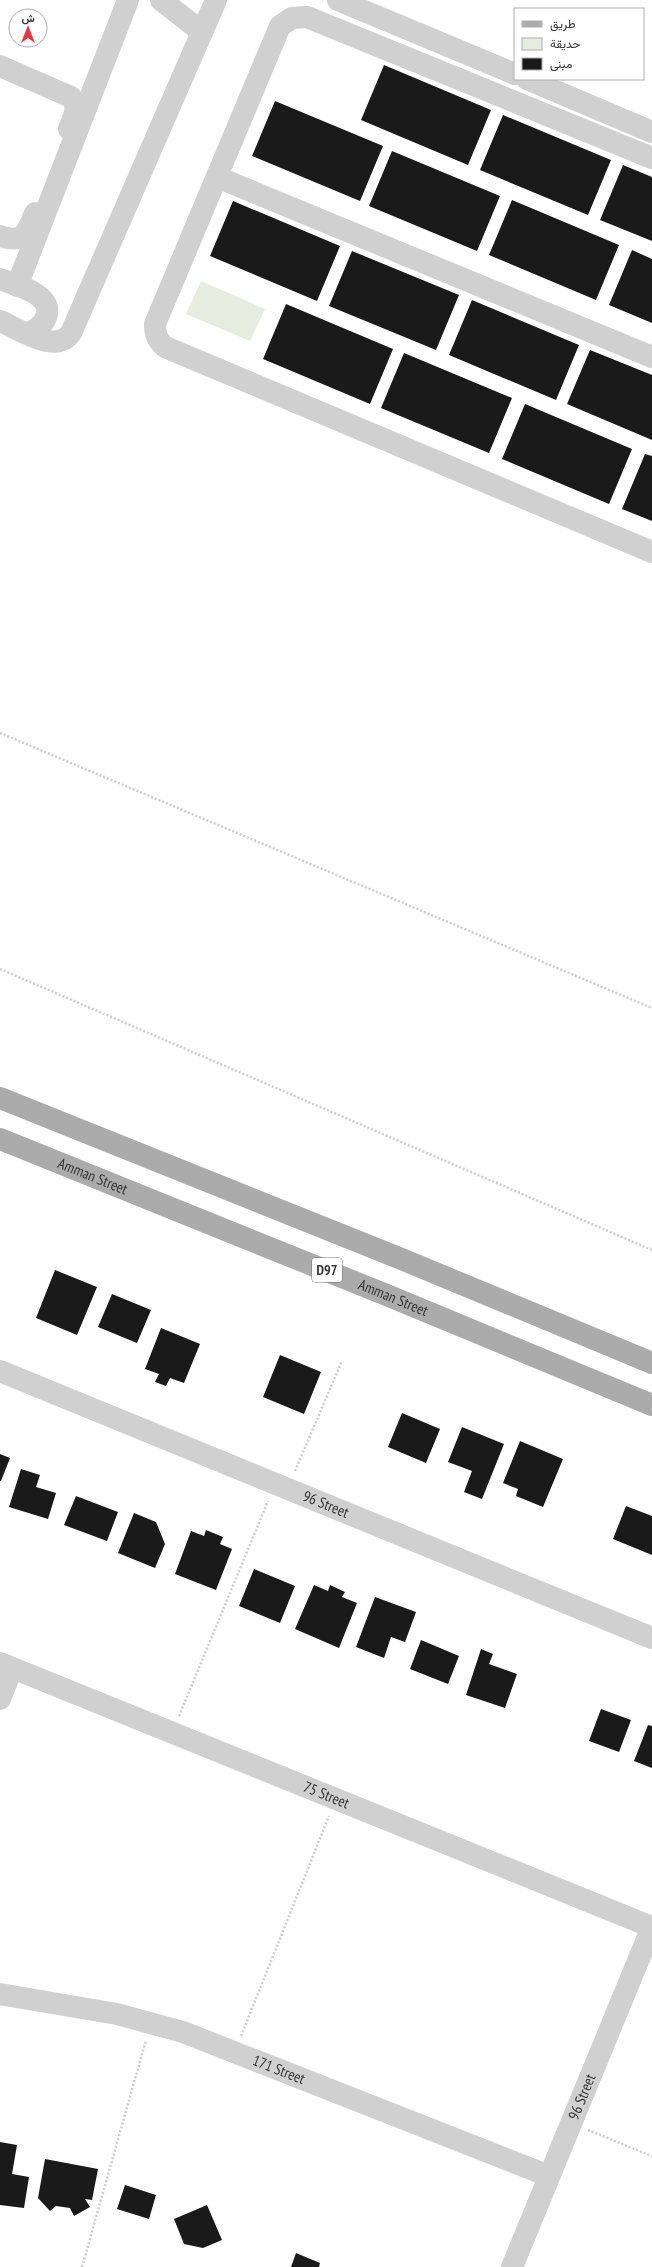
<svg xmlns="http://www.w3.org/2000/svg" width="652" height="2267" font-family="'PT Sans Narrow',Vazirmatn,sans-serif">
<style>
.green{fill:#e6ecdf}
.building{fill:#1a1a1a}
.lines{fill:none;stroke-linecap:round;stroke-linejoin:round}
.path{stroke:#cdcdcd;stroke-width:2.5;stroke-dasharray:2 2;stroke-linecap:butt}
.minor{stroke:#d0d0d0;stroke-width:22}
.major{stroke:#ababab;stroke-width:22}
.labels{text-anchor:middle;stroke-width:4;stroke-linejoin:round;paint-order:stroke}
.shield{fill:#fff;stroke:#707070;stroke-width:1}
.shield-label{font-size:14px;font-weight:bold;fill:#333}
.street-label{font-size:15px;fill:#333;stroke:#fff}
</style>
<rect width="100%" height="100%" fill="#fff"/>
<path class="green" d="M201 281 265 309 250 341 186 314Z"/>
<path class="building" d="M384 65 491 110 468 165 361 120Z
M275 101 383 146 360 201 252 156Z
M503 115 611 160 588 215 480 170Z
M392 151 500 196 477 251 369 206Z
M623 165 652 177V241L600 220Z
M512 200 619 245 596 300 489 255Z
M233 201 340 246 317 301 210 256Z
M632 250 652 259V323L609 305Z
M352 251 459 295 436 350 329 306Z
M472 300 579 345 556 400 449 355Z
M286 304 393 349 370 404 263 359Z
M590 350 652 375V440L567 404Z
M404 353 512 398 489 453 381 408Z
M525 404 632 449 609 504 502 459Z
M645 454 652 456V521L622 509Z
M55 1270 97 1287 77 1335 36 1318Z
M112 1294 151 1310 137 1343 98 1327Z
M161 1328 200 1344 184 1383 170 1378 166 1386 155 1382 159 1374 145 1369Z
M280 1355 321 1372 304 1414 263 1397Z
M402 1413 440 1429 426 1463 388 1447Z
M462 1427 504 1444 482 1499 464 1492 472 1471 448 1462Z
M520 1441 563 1459 543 1507 516 1496 518 1489 503 1483Z
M0 1454 10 1458 1 1481H0Z
M21 1469 40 1475 36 1487 56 1493 48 1519 9 1507Z
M76 1496 118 1512 107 1541 64 1525Z
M626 1506 652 1516V1555L613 1539Z
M134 1513 156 1522 165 1544 155 1568 118 1553Z
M206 1530 223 1537 220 1544 232 1549 216 1590 175 1574 191 1531 204 1536Z
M254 1569 295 1586 280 1623 239 1606Z
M314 1585 328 1591 330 1585 345 1592 342 1597 357 1603 339 1648 295 1629Z
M375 1597 416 1612 405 1642 391 1637 384 1658 356 1647Z
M421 1640 459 1656 448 1684 410 1669Z
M481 1649 493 1654 489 1664 517 1674 505 1708 466 1695Z
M601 1709 631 1720 619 1752 589 1741Z
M648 1725 652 1726V1768L634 1761Z
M0 2142 17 2145 12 2174 29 2177 24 2208 0 2205Z
M45 2159 98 2169 92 2200 85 2199 90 2207 74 2216 70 2208 56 2206 50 2211 38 2198Z
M125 2185 156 2195 149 2219 117 2209Z
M207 2205 222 2240 203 2248 184 2244 174 2219Z
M296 2253 320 2263 319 2267H291Z"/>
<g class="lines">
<path class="path" d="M0 733 652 1008
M0 969 652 1250
M295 1471 342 1361
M179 1716 268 1501
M241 2036 329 1816
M588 2130 652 2156
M82 2267 146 2040"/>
<g class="minor">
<path d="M161 0 202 32"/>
<path d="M338 0 515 74"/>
<path d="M0 66 71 97C80 107 73 118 69 129"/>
<path d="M527 79 652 132"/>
<path d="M652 158 307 17 292 18 280 26 155 324C155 334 157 340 165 347L652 552"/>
<path d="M217 177 652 357"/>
<path d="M0 236C24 244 27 233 35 213"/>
<path d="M0 279C15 285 55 294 46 317 43 325 36 330 28 333"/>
<path d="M17 286 128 0"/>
<path d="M0 321C19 329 55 355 71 333L216 0"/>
<path id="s1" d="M0 1371 652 1638"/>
<path id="s2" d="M0 1663 652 1927"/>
<path d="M0 1699 12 1668"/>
<path id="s3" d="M0 1994 117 2014 183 2032 549 2176"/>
<path id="s4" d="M512 2267 652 1927"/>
</g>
<g class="major">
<path d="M0 1098 404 1260 652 1363"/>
<path id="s5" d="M0 1139 389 1296 652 1405"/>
</g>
</g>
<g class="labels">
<rect class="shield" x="312" y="1258" width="30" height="24" rx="3"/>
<g class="shield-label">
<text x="327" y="1275">D97</text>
</g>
<g class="street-label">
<text dy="5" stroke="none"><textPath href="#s5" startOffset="100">Amman Street</textPath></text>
<text dy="5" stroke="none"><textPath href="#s5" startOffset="424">Amman Street</textPath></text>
<text dy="5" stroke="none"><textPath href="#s1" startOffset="352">96 Street</textPath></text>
<text dy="5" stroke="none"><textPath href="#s2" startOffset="352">75 Street</textPath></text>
<text dy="5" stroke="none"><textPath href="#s3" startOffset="290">171 Street</textPath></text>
<text dy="5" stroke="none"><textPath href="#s4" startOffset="184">96 Street</textPath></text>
</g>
</g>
<rect x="514" y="8" width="130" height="72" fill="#ffffff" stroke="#adadad"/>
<rect x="522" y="21" width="20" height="6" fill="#ababab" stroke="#adadad"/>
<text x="550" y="28" font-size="12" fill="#333333">طريق</text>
<rect x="522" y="38" width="20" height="12" fill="#e6ecdf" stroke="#adadad"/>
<text x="550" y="48" font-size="12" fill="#333333">حديقة</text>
<rect x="522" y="58" width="20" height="12" fill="#1a1a1a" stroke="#adadad"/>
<text x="550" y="68" font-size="12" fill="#333333">مبنى</text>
<g transform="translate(28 28)"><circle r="19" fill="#ffffff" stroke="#adadad"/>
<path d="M0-3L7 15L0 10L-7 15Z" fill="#e63946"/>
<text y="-6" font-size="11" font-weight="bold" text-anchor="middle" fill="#333333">ش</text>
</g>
</svg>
